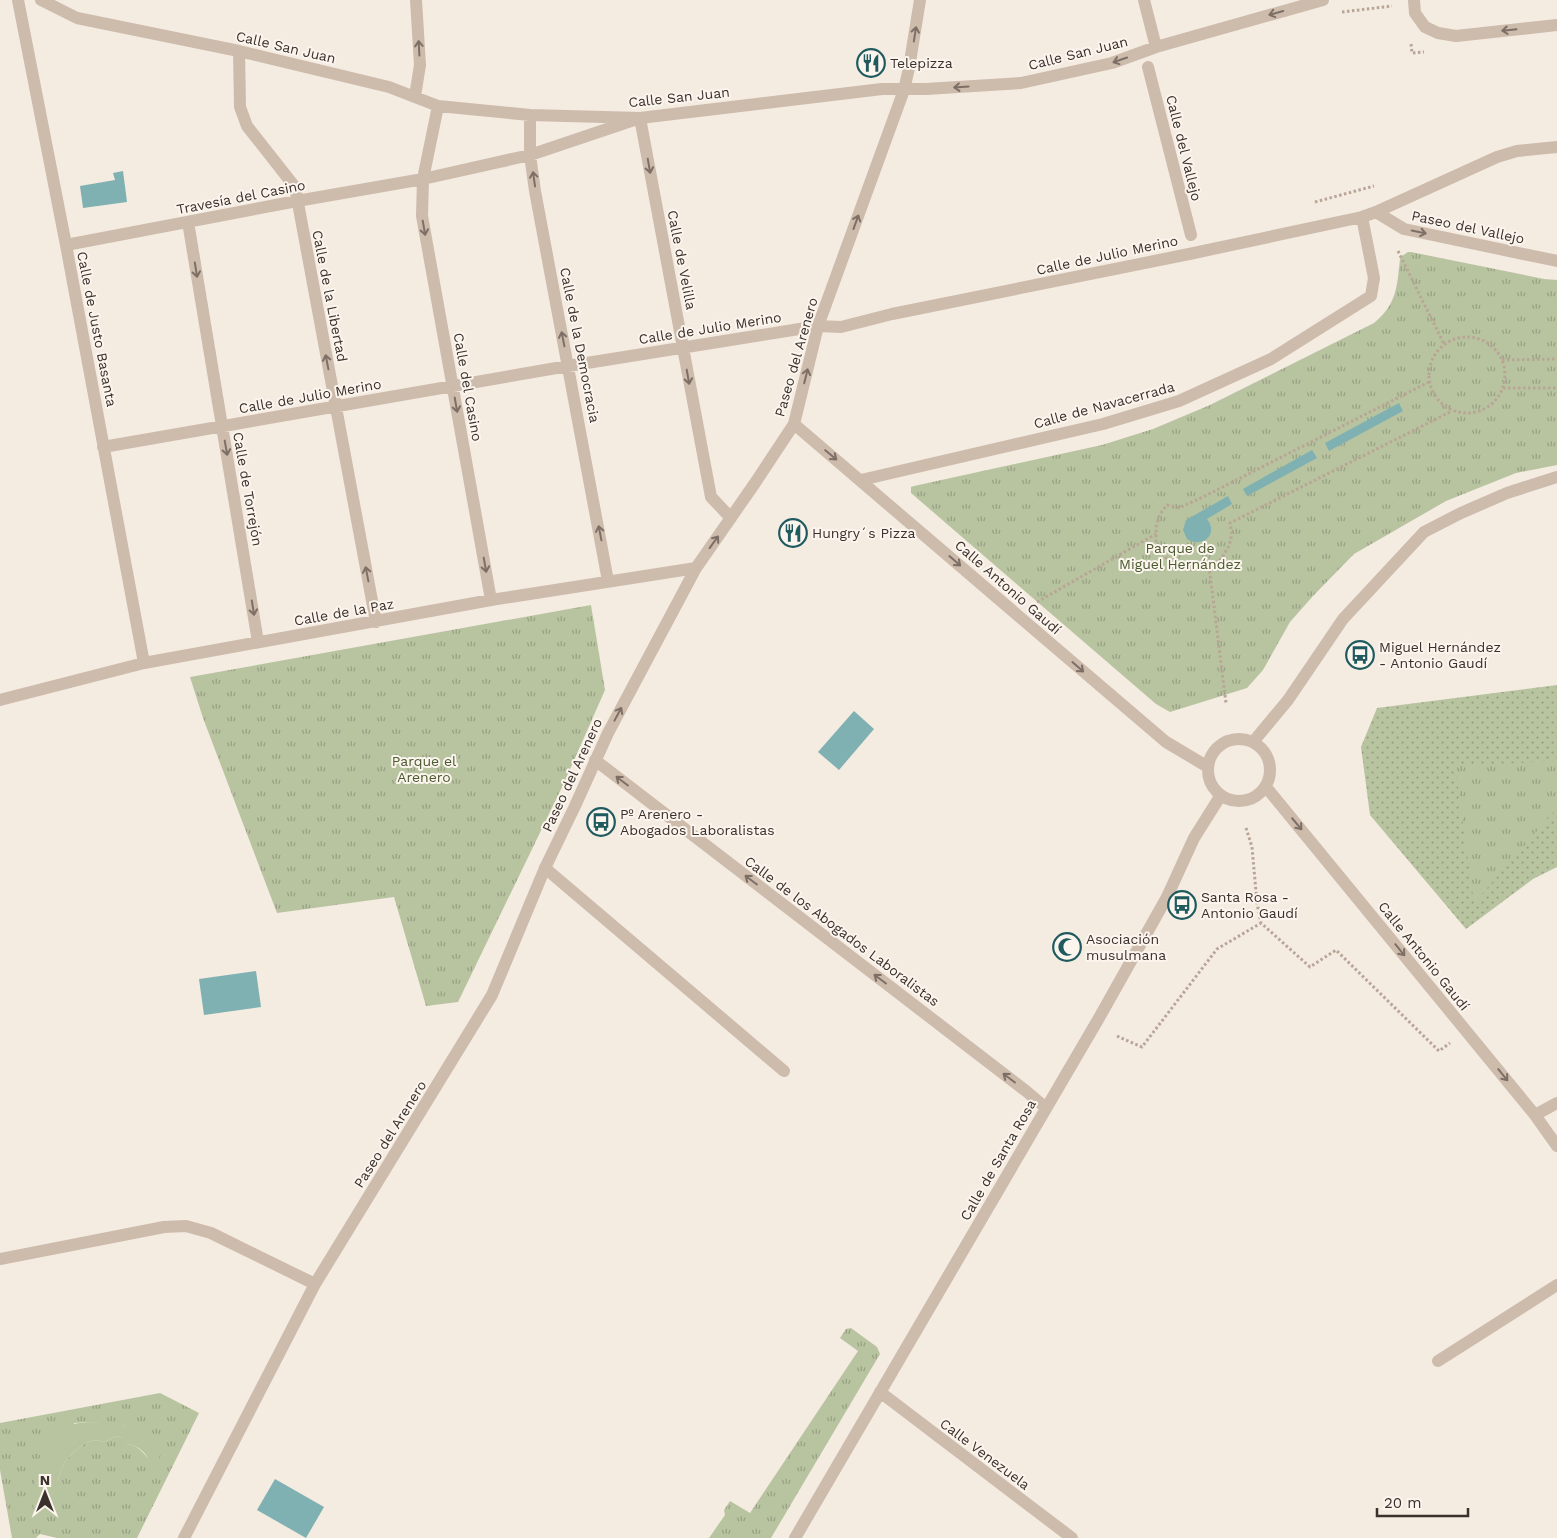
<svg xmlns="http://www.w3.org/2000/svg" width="1557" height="1538" font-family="'Work Sans',sans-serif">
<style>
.grass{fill:url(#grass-dots)}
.park{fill:url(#park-tufts);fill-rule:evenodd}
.garden{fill:#b8c4a0}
.water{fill:#7fb0b2}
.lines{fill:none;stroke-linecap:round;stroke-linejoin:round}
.path{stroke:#b9a596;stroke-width:3;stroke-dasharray:2.5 2.5;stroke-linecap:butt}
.lane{stroke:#cdbbac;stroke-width:12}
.street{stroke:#cdbbac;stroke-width:12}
.oneway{stroke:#7d6f65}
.labels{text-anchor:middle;stroke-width:4;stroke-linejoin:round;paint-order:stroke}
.street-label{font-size:14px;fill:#3b302b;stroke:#fbf5ee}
.poi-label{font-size:14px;fill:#3b302b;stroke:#fbf5ee;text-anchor:start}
.park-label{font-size:14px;fill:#4a5a2e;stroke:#fbf5ee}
</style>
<defs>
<pattern id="grass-dots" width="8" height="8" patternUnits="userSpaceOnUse" patternTransform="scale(1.25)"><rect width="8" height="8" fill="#b8c4a0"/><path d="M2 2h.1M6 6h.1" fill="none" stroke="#97a083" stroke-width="1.8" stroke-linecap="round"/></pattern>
<pattern id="park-tufts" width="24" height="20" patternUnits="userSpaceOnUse" patternTransform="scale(1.25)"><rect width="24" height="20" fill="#b8c4a0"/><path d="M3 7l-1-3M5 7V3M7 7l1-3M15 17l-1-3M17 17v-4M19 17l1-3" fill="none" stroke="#97a083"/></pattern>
</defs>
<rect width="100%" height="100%" fill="#f4ebe1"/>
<path class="grass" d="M1557 685V867L1533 879 1466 929 1370 815 1361 747 1377 708Z"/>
<path class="park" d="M1408 252H1411L1544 279 1557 280V465L1516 473 1446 501 1354 554 1313 596 1290 622 1263 670 1247 688 1170 712 1156 704 911 493V487L914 486 1102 445 1153 429 1210 405 1374 323C1397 304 1397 287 1400 259L1402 256Z
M591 605 605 690 564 783 458 1002 426 1006 394 897 277 913 203 718 190 677Z
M1557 761V808L1474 903 1455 766Z
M851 1328 877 1347 880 1354 771 1538H709L725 1515 724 1510 730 1501 750 1513 858 1351 840 1338 846 1329Z
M160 1393 199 1413 137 1538H57L40 1534 36 1538H12L0 1470V1423ZM91 1422 101 1425H125L157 1466C144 1457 144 1448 128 1444L124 1438 116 1436 104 1442 96 1440 87 1442 75 1451 64 1463 57 1482 74 1423Z"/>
<path class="garden" d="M91 1422C102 1426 112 1424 123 1425 139 1427 150 1444 160 1455L157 1466 152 1472C149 1456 144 1448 128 1444L123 1438 116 1436 104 1442 96 1440 87 1442 75 1451 64 1463 57 1482 59 1503 33 1508C33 1484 37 1441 60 1429 70 1423 80 1423 91 1422Z"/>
<path class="water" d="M123 171 127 202 83 208 80 186 115 180 113 173Z
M1399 403 1403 411 1329 451 1325 443Z
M1312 450 1317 458 1247 496 1243 489Z
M1228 496 1232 504 1207 519C1219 534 1203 549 1187 539L1183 530 1186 520Z
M854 711 874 729 839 770 818 752Z
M256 971 261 1007 204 1015 199 979Z
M275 1479 324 1507 306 1538 257 1510Z"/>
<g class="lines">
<path class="path" d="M1342 12 1392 6
M1411 44 1412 53 1424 52
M1315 202 1374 186
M1398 251 1444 344
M1429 375a38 38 0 1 1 76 0a38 38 0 1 1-76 0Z
M1502 360 1557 359
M1429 382 1207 495 1179 508 1167 505 1160 514 1156 527V541L1165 557 1179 568 1204 569 1221 559 1229 546 1232 534 1230 523 1452 411
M1503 388H1557
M1209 566 1226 703
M1037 602 1156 534
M1246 828 1252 847 1257 903 1261 923 1310 967 1336 950 1439 1051 1450 1043
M1117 1036 1142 1047 1217 949 1261 923"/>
<path class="lane" d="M545 868 784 1071
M1438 1361 1557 1285"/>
<path class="street" d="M18 0 66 245 144 663
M41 0 77 18 239 51 389 87 438 106 530 115 640 118 882 89H926L1021 83 1112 63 1156 47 1323 0
M1144 0 1156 47
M1414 0 1415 13 1425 27 1438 33 1456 36 1557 25
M239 51 240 107 247 126 295 187 376 622
M1148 67 1191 235
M415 96 420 65 416 0
M438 106 423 179 422 216 491 600
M530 115V155L535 191 608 581
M1376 212 1404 229 1557 261
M188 222 258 642
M66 245 297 201 423 179 530 155 640 118 711 497 731 518
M794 424 1166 742 1208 767
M103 447 568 366 818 326 841 327 892 314 1194 253 1362 217 1376 212 1497 157 1517 151 1557 147
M861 480 1103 424 1179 401 1271 359 1371 296 1374 278 1362 217
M0 700 144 663 491 600 696 568
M1208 770a31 31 0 1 1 62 0a31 31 0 1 1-62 0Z
M1253 742 1288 700 1343 619 1424 532 1461 513 1507 493 1557 477
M595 760 1026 1091 1046 1108
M1266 787 1535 1115 1557 1146
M1535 1115 1557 1103
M0 1259 164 1227 186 1226 211 1233 315 1284
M880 1392 1072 1538
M184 1538 315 1284 492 995 545 868 575 806 608 733 696 568 755 483 794 424 818 326 904 90 909 68 920 0
M795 1538 1099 1018 1167 897 1194 838 1221 795"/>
</g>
<defs><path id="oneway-shaft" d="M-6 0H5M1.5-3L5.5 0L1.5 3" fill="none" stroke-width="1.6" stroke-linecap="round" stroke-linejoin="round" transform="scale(1.25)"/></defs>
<g class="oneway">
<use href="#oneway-shaft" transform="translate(1276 13) rotate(164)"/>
<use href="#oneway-shaft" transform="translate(1509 30) rotate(174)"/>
<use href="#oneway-shaft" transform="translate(915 34) rotate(-81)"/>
<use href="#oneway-shaft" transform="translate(419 48) rotate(-93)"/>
<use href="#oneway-shaft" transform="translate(1120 60) rotate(161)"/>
<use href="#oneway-shaft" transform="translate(961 87) rotate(176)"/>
<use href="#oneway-shaft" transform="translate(649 166) rotate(80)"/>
<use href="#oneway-shaft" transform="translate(534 179) rotate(-98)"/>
<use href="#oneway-shaft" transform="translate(856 222) rotate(-70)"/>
<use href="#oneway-shaft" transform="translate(424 228) rotate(80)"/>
<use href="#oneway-shaft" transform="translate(1419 232) rotate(12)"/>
<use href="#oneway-shaft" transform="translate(196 270) rotate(81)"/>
<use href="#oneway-shaft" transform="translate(563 339) rotate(-101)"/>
<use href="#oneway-shaft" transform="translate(327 362) rotate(-101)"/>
<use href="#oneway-shaft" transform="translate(806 376) rotate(-76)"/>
<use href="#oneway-shaft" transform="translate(688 377) rotate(80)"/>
<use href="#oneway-shaft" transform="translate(456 405) rotate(80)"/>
<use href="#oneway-shaft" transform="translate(226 448) rotate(80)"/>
<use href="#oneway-shaft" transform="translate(831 455) rotate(40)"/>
<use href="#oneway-shaft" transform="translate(600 533) rotate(-101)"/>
<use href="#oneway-shaft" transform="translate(714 542) rotate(-54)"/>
<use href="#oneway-shaft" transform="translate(955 561) rotate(41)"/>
<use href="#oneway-shaft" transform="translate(485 565) rotate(80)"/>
<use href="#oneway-shaft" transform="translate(367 574) rotate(-101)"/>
<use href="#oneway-shaft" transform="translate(253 608) rotate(81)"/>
<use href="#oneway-shaft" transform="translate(1078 667) rotate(41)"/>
<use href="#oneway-shaft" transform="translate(618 714) rotate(-62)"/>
<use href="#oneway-shaft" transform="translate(622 781) rotate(-143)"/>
<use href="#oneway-shaft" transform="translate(1297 824) rotate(50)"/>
<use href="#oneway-shaft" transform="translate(751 880) rotate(-143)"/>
<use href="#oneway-shaft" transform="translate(1400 950) rotate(51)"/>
<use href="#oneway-shaft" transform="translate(880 979) rotate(-143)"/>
<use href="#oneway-shaft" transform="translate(1503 1075) rotate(51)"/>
<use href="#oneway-shaft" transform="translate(1009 1078) rotate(-143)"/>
</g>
<defs>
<symbol id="restaurant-ring" viewBox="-11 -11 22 22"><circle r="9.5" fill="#fbf5ee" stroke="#1f5a5e" stroke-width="1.5"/><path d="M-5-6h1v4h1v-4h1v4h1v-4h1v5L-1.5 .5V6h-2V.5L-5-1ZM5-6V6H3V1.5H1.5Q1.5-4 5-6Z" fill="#1f5a5e"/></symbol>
<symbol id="bus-ring" viewBox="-11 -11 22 22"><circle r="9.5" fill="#fbf5ee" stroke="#1f5a5e" stroke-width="1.5"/><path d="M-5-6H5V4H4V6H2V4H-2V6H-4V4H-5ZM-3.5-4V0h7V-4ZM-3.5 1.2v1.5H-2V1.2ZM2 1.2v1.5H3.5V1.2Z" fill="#1f5a5e"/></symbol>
<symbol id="mosque-ring" viewBox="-11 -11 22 22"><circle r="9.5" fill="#fbf5ee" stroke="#1f5a5e" stroke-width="1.5"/><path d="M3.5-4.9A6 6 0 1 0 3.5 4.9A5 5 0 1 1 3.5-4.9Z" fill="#1f5a5e"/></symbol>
</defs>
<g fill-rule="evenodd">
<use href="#restaurant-ring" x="855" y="47" width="32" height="32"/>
<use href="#restaurant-ring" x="777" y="517" width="32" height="32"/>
<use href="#bus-ring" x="1344" y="639" width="32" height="32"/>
<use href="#bus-ring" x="585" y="806" width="32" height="32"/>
<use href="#bus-ring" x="1166" y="889" width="32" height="32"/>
<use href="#mosque-ring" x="1051" y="931" width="32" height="32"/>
</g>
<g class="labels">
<g class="street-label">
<text transform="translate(286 47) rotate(13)" y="5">Calle San Juan</text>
<text transform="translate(1078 53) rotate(-14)" y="5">Calle San Juan</text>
<text transform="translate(679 97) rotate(-6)" y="5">Calle San Juan</text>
<text transform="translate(1184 148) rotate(76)" y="5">Calle del Vallejo</text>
<text transform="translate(241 197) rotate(-11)" y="5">Travesía del Casino</text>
<text transform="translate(1468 227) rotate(12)" y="5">Paseo del Vallejo</text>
<text transform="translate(1107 255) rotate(-12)" y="5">Calle de Julio Merino</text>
<text transform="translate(682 260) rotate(79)" y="5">Calle de Velilla</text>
<text transform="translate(330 296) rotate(79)" y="5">Calle de la Libertad</text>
<text transform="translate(710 328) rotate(-9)" y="5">Calle de Julio Merino</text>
<text transform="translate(97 329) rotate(79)" y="5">Calle de Justo Basanta</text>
<text transform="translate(580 345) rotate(79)" y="5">Calle de la Democracia</text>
<text transform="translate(796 357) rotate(-74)" y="5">Paseo del Arenero</text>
<text transform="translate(468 387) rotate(80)" y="5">Calle del Casino</text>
<text transform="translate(310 396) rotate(-10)" y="5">Calle de Julio Merino</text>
<text transform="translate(1104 405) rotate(-15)" y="5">Calle de Navacerrada</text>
<text transform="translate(248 489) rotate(80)" y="5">Calle de Torrejón</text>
<text transform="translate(1008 587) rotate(41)" y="5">Calle Antonio Gaudí</text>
<text transform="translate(344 612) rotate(-10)" y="5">Calle de la Paz</text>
<text transform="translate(572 775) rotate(-65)" y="5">Paseo del Arenero</text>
<text transform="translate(842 931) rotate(37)" y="5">Calle de los Abogados Laboralistas</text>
<text transform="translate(1424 956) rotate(51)" y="5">Calle Antonio Gaudí</text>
<text transform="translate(390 1134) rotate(-58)" y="5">Paseo del Arenero</text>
<text transform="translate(998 1160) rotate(-60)" y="5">Calle de Santa Rosa</text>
<text transform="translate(985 1454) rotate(37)" y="5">Calle Venezuela</text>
</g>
<g class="poi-label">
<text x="890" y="68">Telepizza</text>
<text x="812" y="538">Hungry´s Pizza</text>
<text x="1379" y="652">Miguel Hernández<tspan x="1379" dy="16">- Antonio Gaudí</tspan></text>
<text x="620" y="819">Pº Arenero -<tspan x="620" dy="16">Abogados Laboralistas</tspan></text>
<text x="1201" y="902">Santa Rosa -<tspan x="1201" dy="16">Antonio Gaudí</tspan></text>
<text x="1086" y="944">Asociación<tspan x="1086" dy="16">musulmana</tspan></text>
</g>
<g class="park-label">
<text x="1180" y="553">Parque de<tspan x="1180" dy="16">Miguel Hernández</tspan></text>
<text x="424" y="766">Parque el<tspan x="424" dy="16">Arenero</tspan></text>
</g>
</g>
<g transform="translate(45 1493)" stroke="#fbf5ee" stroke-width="4" paint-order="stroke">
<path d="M0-4L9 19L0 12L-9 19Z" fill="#3b302b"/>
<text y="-8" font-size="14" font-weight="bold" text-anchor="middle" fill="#3b302b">N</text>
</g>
<path d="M1377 1508v8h91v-8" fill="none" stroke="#3b302b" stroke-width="2.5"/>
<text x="1384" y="1508" font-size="15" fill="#3b302b" stroke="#fbf5ee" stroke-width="4" paint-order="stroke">20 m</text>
</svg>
